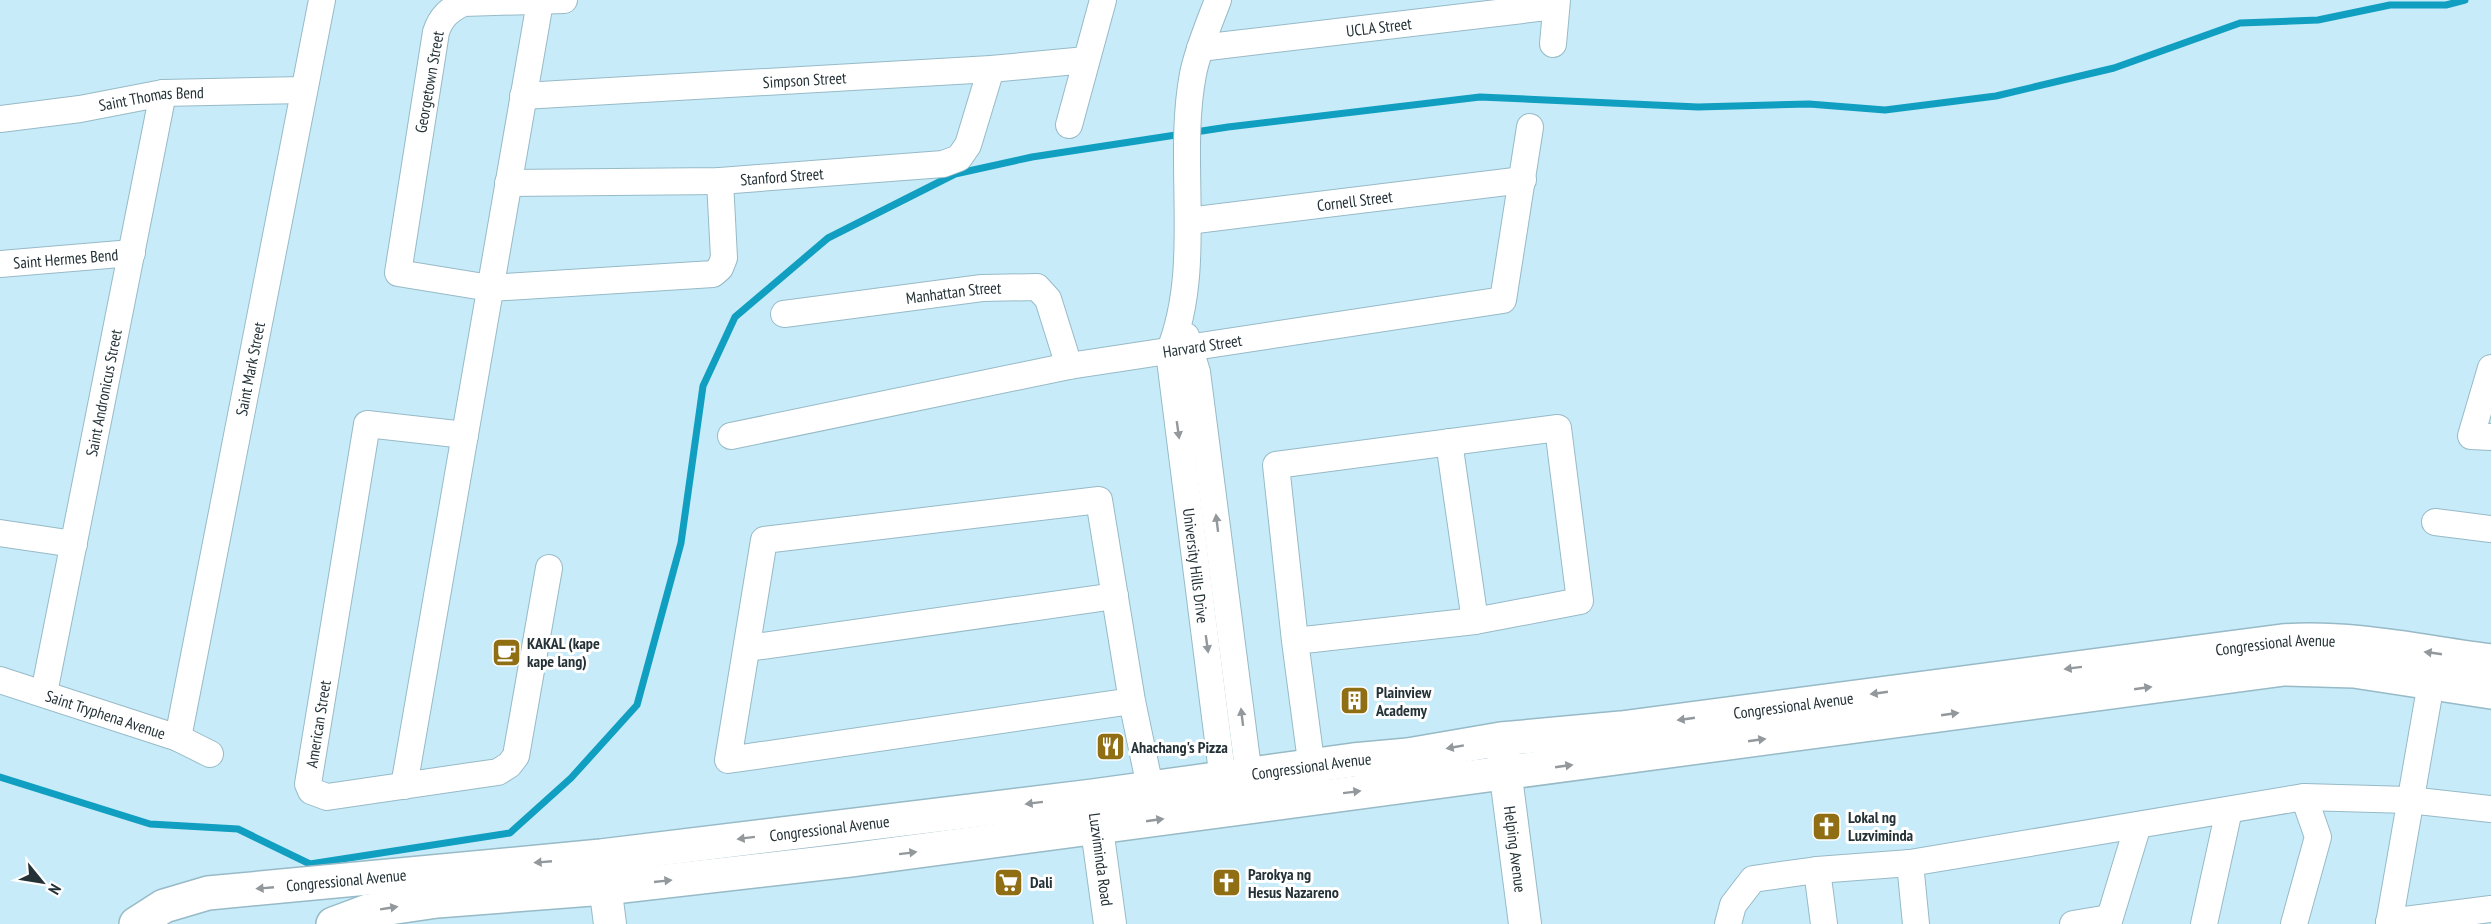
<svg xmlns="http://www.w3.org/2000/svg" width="2491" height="924" font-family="'PT Sans Narrow',sans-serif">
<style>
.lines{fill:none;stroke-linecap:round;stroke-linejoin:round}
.stream{stroke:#109ec1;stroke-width:7}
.minor-casing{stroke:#97bac7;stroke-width:28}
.tertiary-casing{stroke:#97bac7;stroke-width:34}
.secondary-casing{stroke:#97bac7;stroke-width:36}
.minor{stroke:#fff;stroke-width:26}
.tertiary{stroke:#fff;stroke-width:32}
.secondary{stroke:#fff;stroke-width:33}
.oneway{fill:#92989b}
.labels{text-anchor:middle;stroke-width:6;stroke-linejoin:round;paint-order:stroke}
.street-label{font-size:16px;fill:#243237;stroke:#fff}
.poi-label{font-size:16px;font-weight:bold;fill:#243237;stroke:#fff;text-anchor:start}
</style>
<rect width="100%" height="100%" fill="#c7ebf8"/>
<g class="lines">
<path class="stream" d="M0 777 150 824 238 829 310 864 510 833 571 778 637 705 681 543 703 386 735 317 828 238 955 174 1032 157 1228 127 1480 97 1698 107 1809 104 1885 110 1996 96 2114 68 2240 23 2318 20 2390 5H2446L2465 0"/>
<defs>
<g id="minor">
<path d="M564 0 463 3C449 10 441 17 436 32L398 273 490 288 713 274 720 268 724 258 720 181"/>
<path id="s1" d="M1218 0C1209 24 1198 49 1193 74 1176 163 1204 267 1169 352L1225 796"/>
<path d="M1553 44 1557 0"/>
<path id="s2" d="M1200 48 1556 6"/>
<path id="s3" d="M523 96 991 69 1086 60"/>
<path id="s4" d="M0 119 80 109 163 93 304 90"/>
<path d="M1069 125 1103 0"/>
<path id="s5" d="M508 183 720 181 943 164 959 158 968 145 991 69"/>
<path id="s6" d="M1188 221 1523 180"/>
<path id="s7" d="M0 264 132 253"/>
<path id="s8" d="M784 314 982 288 1037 287 1048 299 1069 366"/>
<path d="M1186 336 1197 372 1251 792"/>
<path d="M2491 368 2471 436 2491 437"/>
<path d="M465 435 367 424 308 784 311 791 327 797 498 772 509 765 516 756 549 568"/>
<path id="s9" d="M731 436 1069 366 1503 300 1530 127"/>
<path d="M1449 442 1475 621"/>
<path d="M2435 522 2491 529"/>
<path d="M0 533 74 544"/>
<path d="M1295 641 1475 621 1580 601 1558 428 1276 465 1295 641 1314 784"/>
<path d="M748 648 1115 596"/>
<path id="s10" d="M0 680 178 738 210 754"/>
<path id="s11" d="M44 693 163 93"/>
<path d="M1132 701 728 760 764 540 1099 500 1132 701 1150 787"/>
<path id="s12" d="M178 738 322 0"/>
<path d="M404 786 540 2"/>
<path d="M1910 863 1916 924"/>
<path d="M1817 870 1824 924"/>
<path d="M2389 922 2491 909"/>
<path d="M1728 924 1733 905 1753 879 1817 870 1910 863 2304 797 2409 800 2491 809"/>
<path d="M2073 924 2109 918"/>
<path d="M2108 924 2138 825"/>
<path d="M2204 924 2229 810"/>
<path d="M2294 924 2318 837 2304 797"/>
<path d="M2389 924 2431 683"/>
</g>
<g id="tertiary">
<path id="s13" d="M1502 746 1525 924"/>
<path id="s14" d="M1093 800 1110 924"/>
<path d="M602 862 610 924"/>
</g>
<g id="secondary">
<path id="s15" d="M136 924 164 906 208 893 601 856 1093 796 1353 760 1408 755 1501 739 1621 728 2282 641C2353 636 2421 652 2491 661"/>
<path d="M333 924 368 911 437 901 605 888 850 860 2284 669 2354 671 2491 692"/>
</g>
</defs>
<use href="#minor" class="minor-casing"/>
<use href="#tertiary" class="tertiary-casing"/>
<use href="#secondary" class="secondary-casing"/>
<use href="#minor" class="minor"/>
<use href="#tertiary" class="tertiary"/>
<use href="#secondary" class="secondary"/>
</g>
<defs><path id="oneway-solid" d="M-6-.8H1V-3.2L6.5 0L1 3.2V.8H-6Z" transform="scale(1.5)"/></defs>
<g class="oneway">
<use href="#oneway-solid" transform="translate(1178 430) rotate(82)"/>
<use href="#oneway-solid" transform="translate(1217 523) rotate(-97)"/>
<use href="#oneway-solid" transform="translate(1207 644) rotate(82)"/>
<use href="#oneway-solid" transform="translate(2433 653) rotate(-172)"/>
<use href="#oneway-solid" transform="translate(2073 668) rotate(173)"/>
<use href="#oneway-solid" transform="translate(2143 688) rotate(-8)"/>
<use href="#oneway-solid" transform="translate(1879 693) rotate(172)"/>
<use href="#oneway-solid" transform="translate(1950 714) rotate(-8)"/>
<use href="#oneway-solid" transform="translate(1242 717) rotate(-97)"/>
<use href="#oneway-solid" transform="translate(1686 719) rotate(172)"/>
<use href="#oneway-solid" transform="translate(1757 740) rotate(-8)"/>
<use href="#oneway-solid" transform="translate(1455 747) rotate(170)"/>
<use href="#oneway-solid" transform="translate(1564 766) rotate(-8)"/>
<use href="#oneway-solid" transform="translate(1352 792) rotate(-7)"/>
<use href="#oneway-solid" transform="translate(1034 803) rotate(173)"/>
<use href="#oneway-solid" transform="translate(1155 820) rotate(-8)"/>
<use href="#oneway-solid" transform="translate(746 838) rotate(173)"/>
<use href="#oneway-solid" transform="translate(908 853) rotate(-7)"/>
<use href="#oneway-solid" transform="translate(543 862) rotate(175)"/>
<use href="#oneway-solid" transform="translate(663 881) rotate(-6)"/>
<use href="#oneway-solid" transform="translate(265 888) rotate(175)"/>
<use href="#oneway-solid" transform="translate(389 908) rotate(-9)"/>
</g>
<defs>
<symbol id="cafe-square" viewBox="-11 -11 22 22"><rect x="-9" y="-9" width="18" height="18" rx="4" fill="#906e14" stroke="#fff"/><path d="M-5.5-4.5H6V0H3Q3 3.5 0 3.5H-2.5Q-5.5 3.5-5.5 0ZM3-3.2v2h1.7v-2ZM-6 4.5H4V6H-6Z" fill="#fff"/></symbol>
<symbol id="building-square" viewBox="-11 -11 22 22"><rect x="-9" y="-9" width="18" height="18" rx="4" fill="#906e14" stroke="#fff"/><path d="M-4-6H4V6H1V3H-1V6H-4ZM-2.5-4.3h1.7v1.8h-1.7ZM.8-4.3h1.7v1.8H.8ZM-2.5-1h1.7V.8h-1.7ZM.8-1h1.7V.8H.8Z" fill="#fff"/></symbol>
<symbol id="restaurant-square" viewBox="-11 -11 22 22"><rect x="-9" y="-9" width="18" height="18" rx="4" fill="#906e14" stroke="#fff"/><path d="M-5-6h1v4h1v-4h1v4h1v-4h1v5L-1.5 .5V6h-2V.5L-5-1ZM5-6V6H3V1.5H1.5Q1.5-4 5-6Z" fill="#fff"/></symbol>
<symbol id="church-square" viewBox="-11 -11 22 22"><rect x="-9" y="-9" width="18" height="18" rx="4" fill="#906e14" stroke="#fff"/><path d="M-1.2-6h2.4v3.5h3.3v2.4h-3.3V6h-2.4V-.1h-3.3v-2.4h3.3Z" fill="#fff"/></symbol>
<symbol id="supermarket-square" viewBox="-11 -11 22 22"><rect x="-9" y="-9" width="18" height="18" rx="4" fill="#906e14" stroke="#fff"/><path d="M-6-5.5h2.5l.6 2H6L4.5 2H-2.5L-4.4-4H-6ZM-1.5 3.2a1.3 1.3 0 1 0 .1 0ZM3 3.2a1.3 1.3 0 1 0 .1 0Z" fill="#fff"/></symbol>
</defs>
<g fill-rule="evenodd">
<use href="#cafe-square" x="490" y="636" width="33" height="33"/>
<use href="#building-square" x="1338" y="684" width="33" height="33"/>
<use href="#restaurant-square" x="1094" y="730" width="33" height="33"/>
<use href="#church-square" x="1810" y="810" width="33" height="33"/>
<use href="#supermarket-square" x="992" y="866" width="33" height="33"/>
<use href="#church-square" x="1210" y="866" width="33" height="33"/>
</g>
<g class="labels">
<g class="street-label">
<text dy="6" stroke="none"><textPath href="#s2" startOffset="180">UCLA Street</textPath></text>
<text dy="6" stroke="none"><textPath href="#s3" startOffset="282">Simpson Street</textPath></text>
<text transform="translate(429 82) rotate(-80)" y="6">Georgetown Street</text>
<text dy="6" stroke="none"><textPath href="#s4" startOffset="153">Saint Thomas Bend</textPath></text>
<text dy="6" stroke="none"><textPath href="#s5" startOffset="274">Stanford Street</textPath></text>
<text dy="6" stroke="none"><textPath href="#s6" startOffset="168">Cornell Street</textPath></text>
<text dy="6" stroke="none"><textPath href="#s7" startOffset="66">Saint Hermes Bend</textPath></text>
<text dy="6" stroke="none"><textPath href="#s8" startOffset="171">Manhattan Street</textPath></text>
<text dy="6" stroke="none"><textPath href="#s9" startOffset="480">Harvard Street</textPath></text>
<text dy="6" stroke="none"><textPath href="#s12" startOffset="376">Saint Mark Street</textPath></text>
<text dy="6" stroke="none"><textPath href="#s11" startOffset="306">Saint Andronicus Street</textPath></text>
<text dy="6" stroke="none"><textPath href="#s1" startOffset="574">University Hills Drive</textPath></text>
<text dy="6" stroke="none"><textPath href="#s15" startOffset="2162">Congressional Avenue</textPath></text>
<text dy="6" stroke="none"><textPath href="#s15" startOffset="1676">Congressional Avenue</textPath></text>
<text dy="6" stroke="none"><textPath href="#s10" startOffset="111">Saint Tryphena Avenue</textPath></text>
<text transform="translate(318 724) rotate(-81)" y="6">American Street</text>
<text dy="6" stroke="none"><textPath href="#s15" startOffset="1190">Congressional Avenue</textPath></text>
<text dy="6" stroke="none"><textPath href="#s15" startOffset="704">Congressional Avenue</textPath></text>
<text dy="6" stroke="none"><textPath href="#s13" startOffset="104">Helping Avenue</textPath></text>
<text dy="6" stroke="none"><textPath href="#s14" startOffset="60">Luzviminda Road</textPath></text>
<text dy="6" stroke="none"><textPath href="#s15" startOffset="218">Congressional Avenue</textPath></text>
</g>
<g class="poi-label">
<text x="527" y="649">KAKAL (kape<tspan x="527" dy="18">kape lang)</tspan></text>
<text x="1376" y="698">Plainview<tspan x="1376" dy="18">Academy</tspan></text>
<text x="1131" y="753">Ahachang's Pizza</text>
<text x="1848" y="823">Lokal ng<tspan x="1848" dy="18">Luzviminda</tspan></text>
<text x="1248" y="880">Parokya ng<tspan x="1248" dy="18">Hesus Nazareno</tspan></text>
<text x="1030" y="888">Dali</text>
</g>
</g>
<g transform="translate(42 882) rotate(120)" stroke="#ffffff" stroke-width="4.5" paint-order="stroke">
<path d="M0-4.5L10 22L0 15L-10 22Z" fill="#243237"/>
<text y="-9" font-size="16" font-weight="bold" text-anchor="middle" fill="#243237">N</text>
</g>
</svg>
